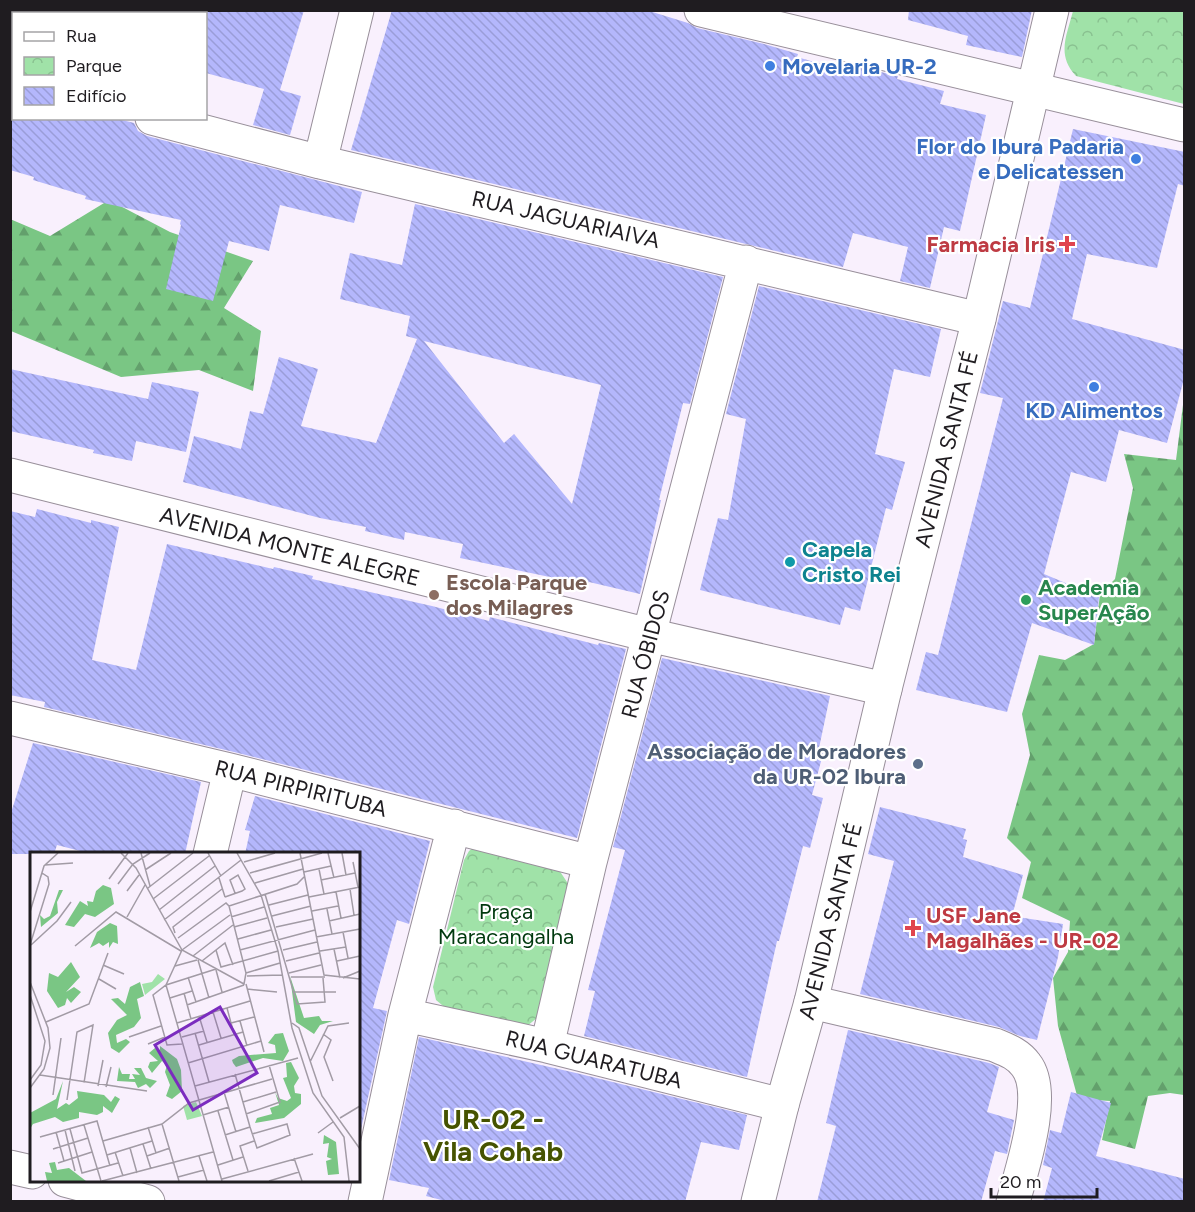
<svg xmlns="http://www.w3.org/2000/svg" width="1195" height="1212" font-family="Figtree,sans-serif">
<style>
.forest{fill:url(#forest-firs)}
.park{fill:url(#park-crowns)}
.building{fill:url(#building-back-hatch);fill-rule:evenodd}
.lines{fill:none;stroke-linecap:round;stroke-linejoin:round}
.minor-casing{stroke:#988f9a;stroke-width:35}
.major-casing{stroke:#988f9a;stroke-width:35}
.minor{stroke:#fff;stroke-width:33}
.major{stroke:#fff;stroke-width:33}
.shop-dot{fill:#3f7fe0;stroke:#fff;stroke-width:2}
.health-dot{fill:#e0444e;stroke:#fff;stroke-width:2}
.culture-dot{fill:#0f9aa8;stroke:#fff;stroke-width:2}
.education-dot{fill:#8d6e63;stroke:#fff;stroke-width:2}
.leisure-dot{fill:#2e9e5b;stroke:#fff;stroke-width:2}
.service-dot{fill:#5c6f8a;stroke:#fff;stroke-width:2}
.labels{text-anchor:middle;stroke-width:4.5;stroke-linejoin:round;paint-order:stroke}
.shop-label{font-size:22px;font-weight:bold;fill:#366cbe;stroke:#fff;text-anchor:start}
.street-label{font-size:22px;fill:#1f1c20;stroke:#fff}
.health-label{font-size:22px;font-weight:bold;fill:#be3a42;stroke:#fff;text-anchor:end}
.culture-label{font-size:22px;font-weight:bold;fill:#0d838f;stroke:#fff;text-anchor:start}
.education-label{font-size:22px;font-weight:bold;fill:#785e54;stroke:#fff;text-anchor:start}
.leisure-label{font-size:22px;font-weight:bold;fill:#27864d;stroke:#fff;text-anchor:start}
.service-label{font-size:22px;font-weight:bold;fill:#4e5e75;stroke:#fff;text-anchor:end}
.park-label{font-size:22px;fill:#00390e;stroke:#fff}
.district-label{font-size:28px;font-weight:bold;fill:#465300;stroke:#fff}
.inset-road{fill:none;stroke:#a29ba5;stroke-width:1.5}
.view{fill:#7b2cbf;fill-opacity:0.15;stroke:#7b2cbf;stroke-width:3}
.inset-edge{fill:none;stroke:#1f1c20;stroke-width:3}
</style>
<defs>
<pattern id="forest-firs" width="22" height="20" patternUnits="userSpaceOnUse" patternTransform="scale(1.5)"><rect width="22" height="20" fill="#7ac684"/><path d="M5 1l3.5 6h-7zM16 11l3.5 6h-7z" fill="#63a06c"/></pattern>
<pattern id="park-crowns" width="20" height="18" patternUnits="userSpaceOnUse" patternTransform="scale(1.5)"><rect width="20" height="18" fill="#a0e2a8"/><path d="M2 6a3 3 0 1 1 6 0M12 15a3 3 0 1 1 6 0" fill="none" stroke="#89c190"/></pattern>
<pattern id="building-back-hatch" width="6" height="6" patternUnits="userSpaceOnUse" patternTransform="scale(1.5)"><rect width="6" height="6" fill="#b4b7fc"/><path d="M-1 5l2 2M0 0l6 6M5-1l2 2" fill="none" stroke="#9a9dd8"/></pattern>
</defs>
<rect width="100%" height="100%" fill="#f9f0fd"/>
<path class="forest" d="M109 200 170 232 253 261 224 308 261 331 253 391 199 370 121 377 11 331 10 219 50 236Z
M1184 397V1095L1170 1093 1148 1096 1135 1149 1102 1140 1110 1101 1078 1099 1058 1026 1053 978 1068 952 1070 921 1022 898 1031 862 1007 838 1030 755 1022 714 1039 655 1065 660 1094 644 1100 594 1115 579 1133 488 1124 454 1176 460Z"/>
<path class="park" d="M1073 11H1184V104L1076 76C1056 55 1067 35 1073 11Z
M475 846 557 867 567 882 571 896 537 1018 527 1026 448 1010 436 1000 433 987 464 860 469 851Z"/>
<path class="building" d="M206 10H304L280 90 301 96 290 135 253 125 264 89 206 73Z
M392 10H646L688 23 697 28 764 44 798 54 797 57 849 72 851 65 898 76 897 79 944 91 940 104 986 115 960 231 944 227 930 288 900 281 908 247 853 233 843 267 351 150Z
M909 10H1032L1022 57 966 45 968 36 908 20Z
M10 118H114L134 123 138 131 147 136 362 192 354 223 280 205 269 251 229 241 213 301 166 289 181 225 180 224 181 220 85 199 86 196 33 180 34 177 10 170Z
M1073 129 1185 152V186L1178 184 1157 268 1087 254 1072 319 1185 350V375L1167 443 1119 430 1106 482 1071 472 1044 574 1099 597 1094 645 1032 623 1007 712 916 690 926 652 938 655 1003 398 980 393 1003 301 1030 308Z
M415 204 723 277 690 404 683 403 659 500H661L640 594 589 582 588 585 460 558 463 544 405 532 404 540 365 531 366 527 320 518 183 482 194 436 241 449 250 411 263 414 279 357 318 369 301 426 376 443 417 339 406 336 410 316 340 299 350 253 402 265ZM424 341 601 385 572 504 514 434 504 443Z
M759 286 941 329 930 377 894 369 875 454 905 462 892 510 886 508 860 611 845 607 840 625 700 590 718 518 728 520 746 419 726 414Z
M10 369 148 399 152 382 199 392 186 452 136 441 132 461 93 453 94 450 10 431Z
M37 509 91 523V520L119 527 92 660 136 670 167 544 273 569 274 567 313 576 312 579 432 606 489 621 490 617 598 645 599 643 626 649 577 838 234 752 44 707 45 702 10 695V511L35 517Z
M662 658 830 696 819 748 824 750 812 795 823 798 810 848 803 846 779 941H777L747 1077 584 1036 595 991 588 990 625 850 613 847Z
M33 743 201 782 185 854H92L57 845 54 854H10V816Z
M255 796 430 841 409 924 397 920 373 1008 387 1011 358 1143V854H245L250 831 245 830Z
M880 807 966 829 963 839 967 840 963 857 1023 875 1012 916 1063 924 1058 957 1037 1040 1020 1036 999 1027 860 994 894 861 868 854Z
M848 1030 989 1063 999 1067 987 1112 1014 1120 1007 1154 995 1151 981 1202H817L836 1126 826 1123Z
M419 1037 576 1073 747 1115 739 1150 701 1142 685 1202H449L426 1196 429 1188 389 1180Z
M1071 1092 1111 1103 1096 1156 1185 1179V1202H1043L1052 1168 1043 1165 1050 1130 1061 1133Z"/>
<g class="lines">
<defs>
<path id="minor" d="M701 10 1184 125
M10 81 14 82
M152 118 320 162 979 319
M320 162 357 10
M10 475 649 635 885 689
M10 718 230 770 590 862
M210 854 230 770
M811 1002 995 1045C1007 1050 1018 1054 1026 1065 1048 1093 1022 1169 1013 1202
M405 1015 547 1046 782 1105
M547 1046 590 862 746 262
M10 1167 32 1172
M65 1180 148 1202
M365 1202 405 1015 454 826"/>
<path id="major" d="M758 1202 782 1105 811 1002 885 689 979 319 1052 10"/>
</defs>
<use href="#minor" class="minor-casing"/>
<use href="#major" class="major-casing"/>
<use href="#minor" class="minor"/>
<use href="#major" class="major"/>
</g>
<g class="shop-dot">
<circle cx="770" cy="66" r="6"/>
<circle cx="1136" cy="159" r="6"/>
<circle cx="1094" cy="387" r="6"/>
</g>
<g class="health-dot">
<path d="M1064 235h6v6h6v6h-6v6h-6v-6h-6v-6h6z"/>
<path d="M910 919h6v6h6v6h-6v6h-6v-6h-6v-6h6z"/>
</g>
<circle class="culture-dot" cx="790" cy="562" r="6"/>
<circle class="education-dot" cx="434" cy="595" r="6"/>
<circle class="leisure-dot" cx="1026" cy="600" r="6"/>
<circle class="service-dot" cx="918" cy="764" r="6"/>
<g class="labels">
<g class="shop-label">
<text x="782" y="74">Movelaria UR-2</text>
<text x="1124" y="154" text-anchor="end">Flor do Ibura Padaria<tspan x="1124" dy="25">e Delicatessen</tspan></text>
<text x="1094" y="418" text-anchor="middle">KD Alimentos</text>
</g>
<g class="street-label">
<text transform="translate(566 219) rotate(13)" y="8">RUA JAGUARIAIVA</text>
<text transform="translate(946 449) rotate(-76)" y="8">AVENIDA SANTA FÉ</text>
<text transform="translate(290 546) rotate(14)" y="8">AVENIDA MONTE ALEGRE</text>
<text transform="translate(645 654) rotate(-75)" y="8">RUA ÓBIDOS</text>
<text transform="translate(301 788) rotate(14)" y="8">RUA PIRPIRITUBA</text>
<text transform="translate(830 921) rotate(-76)" y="8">AVENIDA SANTA FÉ</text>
<text transform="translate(594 1059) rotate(14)" y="8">RUA GUARATUBA</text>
</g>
<g class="health-label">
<text x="1055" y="252">Farmacia Iris</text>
<text x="926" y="923" text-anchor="start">USF Jane<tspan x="926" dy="25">Magalhães - UR-02</tspan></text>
</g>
<g class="culture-label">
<text x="802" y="557">Capela<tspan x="802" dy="25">Cristo Rei</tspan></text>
</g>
<g class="education-label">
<text x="446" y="590">Escola Parque<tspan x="446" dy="25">dos Milagres</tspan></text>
</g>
<g class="leisure-label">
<text x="1038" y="595">Academia<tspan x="1038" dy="25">SuperAção</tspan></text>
</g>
<g class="service-label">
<text x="906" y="759">Associação de Moradores<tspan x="906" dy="25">da UR-02 Ibura</tspan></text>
</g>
<g class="park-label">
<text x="506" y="919">Praça<tspan x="506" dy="25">Maracangalha</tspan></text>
</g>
<g class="district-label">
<text x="493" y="1129">UR-02 -<tspan x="493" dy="32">Vila Cohab</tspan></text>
</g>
</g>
<g transform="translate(30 852)">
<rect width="330" height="330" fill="#f9f0fd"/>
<path d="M128 122 135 127 115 143 112 132 122 130Z" fill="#a0e2a8"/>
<path d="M73 33 81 36 84 52 65 65 55 62 44 75 35 73 50 49 58 54 57 49 63 50 66 39ZM29 38H33L27 50 28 61 11 75 10 63 14 67 20 64ZM80 71 87 74 88 92 83 90 79 96V90L73 94 69 91 60 96 67 80ZM41 110 50 125 36 140 44 135 51 140 41 151 37 146 35 153 28 156 17 139 19 121 28 125ZM260 124 274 166 289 164 292 169H303L290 173 284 182 266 170ZM110 130 114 144 107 147 111 166 104 175 86 183 87 191 96 187 100 190 89 201 81 196 78 181 87 168 97 163 81 147 88 146 95 152 100 135ZM253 181 259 199 253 209 233 206 206 215 203 211 202 208 209 204 246 201 245 193 238 191 245 182ZM130 194 147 207 151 218 152 239 142 247 136 244 140 233 135 220 137 213 132 209 122 221 118 215 120 210 128 209 119 201 125 196 130 198ZM261 210 269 226 264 234 265 241 271 242V252L254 266 225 271 227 266 242 262 240 256 249 253 245 240 248 246 257 249 261 246 253 226 257 225 256 211ZM89 215 92 222H100L99 227H105L102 222 110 223 104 216H111L116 226 127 229 120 236 116 232 108 236 105 230 87 229ZM33 229 27 257 36 251 39 253 48 246 47 239 74 243 81 250 85 244 90 247 82 261 73 254V260L67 263 49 260V266L33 270 25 265 3 272 0 277V261L26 247ZM294 283 306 290 309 322 298 323 296 309 302 307 297 305 299 291 293 292ZM25 310 27 318 39 316 56 329H17L15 320 22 321 19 311Z" fill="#7ac684"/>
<path d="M166 250 172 264 157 268 153 254Z" fill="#a0e2a8"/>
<path class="inset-road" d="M91 1 106 16 152 98 214 132 216 121 199 54 267 32 275 24M111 1 120 34M178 1 191 24M207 1 231 43 248 99 262 176 283 241 314 285 319 329M270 1 294 123 330 127M298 1 304 26M312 1 316 23M214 10 245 1M323 10 328 35M15 13 43 11M289 17 294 42M115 18 141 1M274 20 301 14M220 21 292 1M189 26 195 45M79 27 98 1M291 28 325 21M225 31 273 17M88 32 103 12 120 1M118 36 163 1M320 37 324 63M97 39 109 23M306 40 311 66M235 42 267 152 295 150 293 126M195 45 212 39 215 37 208 23 200 28 205 41M279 45 330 35M123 47 179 4M239 53 278 43M297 57 302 82M129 58 185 14M282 59 308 54M0 60 14 14 28 1M242 64 281 54M97 65 115 33M201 65 234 55M134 68 211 8M299 69 330 62M204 75 237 66M246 75 283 67M313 80 318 106M145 81 143 75 192 37M286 85 330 77M148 86 196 51 199 54M208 87 241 78M0 93 19 32 18 25 12 21M1 93 27 69 41 50M45 94 86 60 151 99M304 97 310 126M152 98 200 63M152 98 136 133 192 329M186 98 191 115 248 99M210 98 285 78M253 98 287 90M290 99 316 95M163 104 203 73M168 108 179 146M172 109 195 91 203 113M256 109 289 101M307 109 330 104M73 113 94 122M145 114 167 108M186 118 192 140M216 121 250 111M259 121 291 113M217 124 252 123M158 125 166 150M261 125H295M313 126 330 119M69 127 86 137M0 130 18 176 20 196 14 217 0 236M216 132 234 200M217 137 247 140M264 140H306M154 141 161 167M0 143 15 189 11 213 0 228M140 146 162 139M157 153 214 133M197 156 204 182M183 160 191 186M169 164 177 190M210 169 217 194M16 170 59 152 78 101M147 171 220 149M201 171 224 165M262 171 269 176 292 244 330 297M165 181 179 230M293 182 301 188 294 205 303 229M99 185 131 174M152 185 174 179M118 192 135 185M152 192 137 193 123 143 136 133 186 117M169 193 213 180M280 210 298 174 319 171M158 211 231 189M205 222 220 275 227 296 260 283 257 272 222 282M10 223 117 239M68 234 73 208M165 234 268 206M76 235 81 215M194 240 206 280M23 243 31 186M37 248 47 180 63 173 54 231M213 250 246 240M188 259 203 308M216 262 250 250 239 213M173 263 199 255M310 266 330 254M132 272 149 329M54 273 71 329M118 275 126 301M40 277 52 321 88 311M35 278 45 319M26 280 34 309M288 281 303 270M195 283 220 275M10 285 67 269 80 314M73 289 132 272 159 251 242 227M113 292 121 317M100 296 107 321M23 297 58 286M85 300 93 324M77 303 122 289M117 304 140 296M169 304 177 329M264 306 272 329M28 311 62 300M188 313 213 305M218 319 210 294 224 289M148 325 174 318M192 327 283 302M72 329 183 300M239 329 269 320"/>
<path class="view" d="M190 155 227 221 163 258 125 193Z"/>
<rect width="330" height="330" class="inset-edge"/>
</g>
<rect width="1195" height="1212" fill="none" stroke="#1f1c20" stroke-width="24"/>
<rect x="12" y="12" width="195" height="108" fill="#ffffff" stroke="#a5a4a6" stroke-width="1.5"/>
<rect x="24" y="32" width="30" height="9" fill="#ffffff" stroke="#a5a4a6" stroke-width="1.5"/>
<text x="66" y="42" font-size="18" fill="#1f1c20">Rua</text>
<rect x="24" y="57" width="30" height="18" fill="url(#park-crowns)" stroke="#a5a4a6" stroke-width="1.5"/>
<text x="66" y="72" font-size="18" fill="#1f1c20">Parque</text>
<rect x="24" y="87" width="30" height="18" fill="url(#building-back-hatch)" stroke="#a5a4a6" stroke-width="1.5"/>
<text x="66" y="102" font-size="18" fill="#1f1c20">Edifício</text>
<path d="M991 1188v9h106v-9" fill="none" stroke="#1f1c20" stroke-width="3"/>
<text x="1000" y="1188" font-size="18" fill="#1f1c20" stroke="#ffffff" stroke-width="4.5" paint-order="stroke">20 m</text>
</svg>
